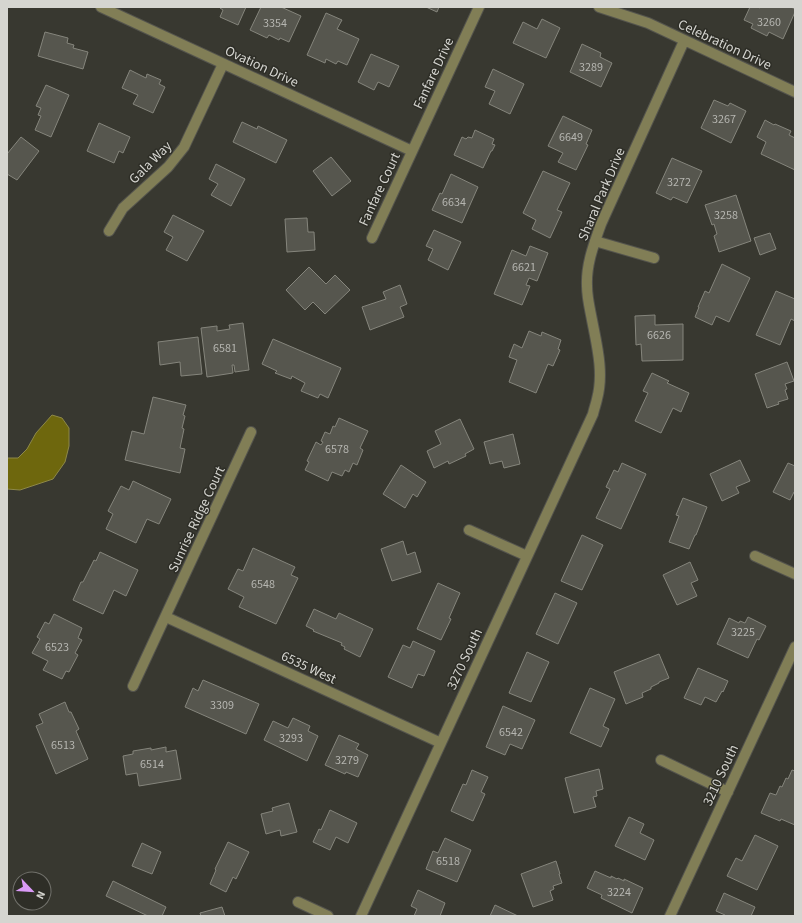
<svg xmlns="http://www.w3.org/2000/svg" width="802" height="923" font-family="'Source Sans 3',sans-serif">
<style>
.water{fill:#6e670d;stroke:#8d8848}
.building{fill:#56564e;stroke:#85857c}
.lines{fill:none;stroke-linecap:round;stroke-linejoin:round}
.minor-casing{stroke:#54544d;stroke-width:12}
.minor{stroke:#817e56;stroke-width:10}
.labels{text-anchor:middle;stroke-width:3;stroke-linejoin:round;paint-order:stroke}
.number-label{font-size:12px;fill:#b5b5b0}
.street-label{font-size:14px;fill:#d5d5d0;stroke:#2e2e27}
</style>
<rect width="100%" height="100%" fill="#383830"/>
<path class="water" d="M52 415 62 418 69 428V446L65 462 53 479 20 490 7 489V458H18L27 449 36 433Z"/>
<path class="building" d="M221 7H246L238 25 220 17 223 10 220 8Z
M261 7H281L301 16 289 42 280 38 279 40 269 35 267 38 250 30Z
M426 7H439L437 12Z
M750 7H758L760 8 761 7H791L795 9V12L783 39 769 32 767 36 751 28 753 24 744 20Z
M326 13 342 20 337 29 359 39 347 65 338 61 336 64 326 59 325 63 307 55Z
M542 19 560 28 546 58 513 43 523 22 537 29Z
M45 32 68 38 67 43 74 45 73 48 88 52 83 69 38 56Z
M582 44 601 53 600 57 612 63 601 87 570 72Z
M371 54 399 66 389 87 378 82 374 90 358 82Z
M493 69 524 84 510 114 489 104 495 91 485 87Z
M130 70 146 78 147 74 161 80 159 84 165 87 153 113 133 104 138 95 122 88Z
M46 85 69 95 51 137 35 130 41 116 38 115 41 108 36 106Z
M714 100 728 106 730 103 746 111 731 143 701 128Z
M563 116 592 130 586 144 588 145 576 170 558 162 563 153 548 146Z
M765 120 774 125 775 124 791 131 789 135 795 138V170L761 154 766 142 757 137Z
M242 122 257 129 258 126 287 140 276 163 233 142Z
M99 123 130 137 123 153 119 151 114 163 87 151Z
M475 130 494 139 492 144 495 145 492 151H491L483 168 454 155 462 137 466 139 468 137 472 138Z
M21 137 39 151 17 180 7 174V154Z
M331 157 351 181 332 196 313 171Z
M672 158 702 171 687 203 673 197 671 200 656 193Z
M216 164 245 179 231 206 211 195 218 184 209 179Z
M543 171 570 183 557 210 562 212 550 238 532 229 536 220 523 213Z
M451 174 478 187 462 223 432 210 440 193 442 194Z
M736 195 751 241 719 252 714 236 717 234 714 224 712 225 705 205Z
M173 215 204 231 187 261 166 250 173 237 164 232Z
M307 218 308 232H314L315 250 287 252 285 219Z
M434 230 461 242 448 270 428 260 433 249 426 246Z
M770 233 776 249 760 255 754 238Z
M530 246 548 253 537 281 529 278 526 285 530 286 522 305 494 294 512 250 526 256Z
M722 264 750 278 729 322 716 316 712 325 695 317 699 307H698L705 291 709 293Z
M309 267 326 284 335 275 350 290 325 314 313 302 305 310 286 290Z
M400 285 407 304 400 307 404 317 370 330 362 307 386 299 383 292Z
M776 291 795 299V321L791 319 780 345 756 335Z
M655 315V325L683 324V360L642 361 641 344 636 345 635 316Z
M243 323 249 370 235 372 234 365H232L233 373 207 377 201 328 217 326V331L230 329 229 325Z
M529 331 541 336 542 332 561 340 558 349 560 350 553 366 548 364 536 393 509 382 517 360 509 357 514 344 522 348Z
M198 337 202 374 181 376 180 362 160 365 158 342Z
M273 339 341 368 328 398 320 394 318 398 301 391 305 383 292 376 291 379 275 373 277 371 262 364Z
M787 362 794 381 785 384 787 389 785 390 788 399 778 402 779 404 767 408 755 374Z
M652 373 669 381 667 383 689 393 681 412 673 408 661 433 635 421 648 393 643 391Z
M153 397 186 405 183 415 185 416 182 428 184 429 180 448 185 449 180 473 125 460 132 431 144 434Z
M339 418 368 431 360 448 363 450 357 465 353 463 349 472 345 470 342 476 332 472 328 481 305 470 309 462 307 461 316 442 321 445 323 442 321 441 325 432 330 434 333 426 335 427Z
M460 419 474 449 465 454 466 456 449 464 448 461 434 468 427 451 441 444 435 431Z
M513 434 520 464 504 468 502 461 490 464 484 442Z
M740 460 750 481 736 487 739 493 722 501 710 474Z
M622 463 646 474 621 529 596 518 610 489 606 487 614 470 618 472Z
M788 463 795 466V492H794L790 500 773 492Z
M401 465 426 482 417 497 413 494 405 508 383 494Z
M133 481 171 499 159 524 147 519 136 543 106 529 113 514 108 511 121 486 129 490Z
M683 498 707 507 696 535H695L689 549 669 542 679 516 676 515Z
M582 535 603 545 582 590 561 581Z
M403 541 407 555 415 552 421 572 392 581 381 549Z
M253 548 295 567 291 575 298 578 276 624 239 607 244 597 228 589 238 569 243 571Z
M100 552 138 570 126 596 114 590 103 614 73 600 81 582H83L94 560 96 561Z
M690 562 698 580 691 583 697 596 677 605 663 575Z
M438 583 460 593 449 618 451 619 441 640 417 629Z
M555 593 577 603 558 644 536 634Z
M314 609 336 619 339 613 373 629 360 657 344 649 345 647 341 645 342 643 313 631 314 630 306 626Z
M54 614 82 628 78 638 82 640 75 653 78 655 69 672 66 671 62 679 43 670 48 661 32 653 40 639 37 637 45 622 49 624Z
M748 617 766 626 759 640 757 639 748 658 717 644 729 618 739 623 740 621 745 623Z
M413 641 435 651 424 676 418 674 412 688 388 677 403 645 410 648Z
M527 652 549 662 531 702 509 693Z
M659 654 669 678 659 682V683L651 687V689L642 693 643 697 626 704 614 672Z
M698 668 728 681 723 692 722 691 716 702 705 697 701 705 684 698Z
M203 680 259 704 246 734 185 707 193 688 198 691Z
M590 688 615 699 603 726 609 729 601 747 570 733Z
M65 702 69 712H71L79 729 76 731 88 759 56 774 36 726 43 723 39 714Z
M503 706 535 720 522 749 510 744 505 755 486 747Z
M293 718 310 726 308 731 318 736 307 761 264 740 273 721 288 728Z
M339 735 359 744 356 749 368 755 358 777 346 772 345 774 325 765Z
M166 747V752L176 750 181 779 139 786 137 773 126 775 123 756 133 754V751L151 748V750Z
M599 769 603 789 596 791 597 796 593 797 596 807 574 813 565 778Z
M472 770 488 777 481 792 485 794 473 821 451 811 463 784 466 785Z
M792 770 795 771V825L781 819 780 821 761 813 770 793 776 795 780 786 782 787 786 778 788 779Z
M289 803 297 832 281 836 280 830 266 834 261 814 273 811 272 808Z
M330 810 357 823 348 843 336 837 330 850 313 842 319 829 321 830Z
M629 817 644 824 640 833 654 840 645 860 615 846Z
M755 835 778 846 757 890 727 876 736 858 742 861Z
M445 838 471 850 457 882 426 869 433 851 438 853Z
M228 842 249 852 236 879 233 877 226 892 210 884 216 870 215 869Z
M142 843 161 852 152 874 132 866Z
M556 861 560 874H559L562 883 553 886 554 889 550 891 553 900 533 907 521 874Z
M595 871 611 878V876L617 879 618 878 624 881V879L643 888 632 913 601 898 602 895 587 888Z
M113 881 166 907 162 916H148L106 896Z
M418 890 445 903 440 916H414L417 909 411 906Z
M724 893 755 907 751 916H724L725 915 716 911Z
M495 905 518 916H490Z
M222 907 225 916H201L200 913Z"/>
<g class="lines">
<defs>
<path id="minor" d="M101 7 412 151
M599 7 648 23 795 92
M109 231 123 208 168 167 184 147 223 64
M372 238 479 7
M595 241 654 258
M469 530 527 556
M755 556 795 574
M166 617 441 743
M133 686 251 432
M661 760 728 792
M298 902 328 916
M361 916 593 414C594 409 596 404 597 399 604 373 597 346 592 320 590 309 587 298 587 286 586 264 594 244 601 224L684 41
M670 916 795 647"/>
</defs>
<use href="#minor" class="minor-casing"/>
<use href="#minor" class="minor"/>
</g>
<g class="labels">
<g class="number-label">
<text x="769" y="26">3260</text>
<text x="275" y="27">3354</text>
<text x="591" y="71">3289</text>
<text x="724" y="123">3267</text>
<text x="571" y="141">6649</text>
<text x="679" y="186">3272</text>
<text x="454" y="206">6634</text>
<text x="726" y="219">3258</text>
<text x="524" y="271">6621</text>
<text x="659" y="339">6626</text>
<text x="225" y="352">6581</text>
<text x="337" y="453">6578</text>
<text x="263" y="588">6548</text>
<text x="743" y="636">3225</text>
<text x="57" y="651">6523</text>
<text x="222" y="709">3309</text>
<text x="511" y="736">6542</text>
<text x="291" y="742">3293</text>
<text x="63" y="749">6513</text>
<text x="347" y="764">3279</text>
<text x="152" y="768">6514</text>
<text x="448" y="865">6518</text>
<text x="619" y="896">3224</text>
</g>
<g class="street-label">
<text transform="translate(725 44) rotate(25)" y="5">Celebration Drive</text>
<text transform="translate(262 66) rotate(25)" y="5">Ovation Drive</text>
<text transform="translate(433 73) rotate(-65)" y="5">Fanfare Drive</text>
<text transform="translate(150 162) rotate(-45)" y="5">Gala Way</text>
<text transform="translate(379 189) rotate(-65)" y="5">Fanfare Court</text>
<text transform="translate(601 194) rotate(-67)" y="5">Sharal Park Drive</text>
<text transform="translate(196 519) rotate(-65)" y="5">Sunrise Ridge Court</text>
<text transform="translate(464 659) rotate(-65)" y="5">3270 South</text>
<text transform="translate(309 667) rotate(25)" y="5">6535 West</text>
<text transform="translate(720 775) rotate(-65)" y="5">3210 South</text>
</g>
</g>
<rect width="802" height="923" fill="none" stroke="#d5d5d0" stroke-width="16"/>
<g transform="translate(32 891) rotate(115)"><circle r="19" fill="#2e2e27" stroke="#71716b"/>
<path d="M0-3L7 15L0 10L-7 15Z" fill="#da9af7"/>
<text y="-6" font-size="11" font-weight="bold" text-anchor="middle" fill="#d5d5d0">N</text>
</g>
</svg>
